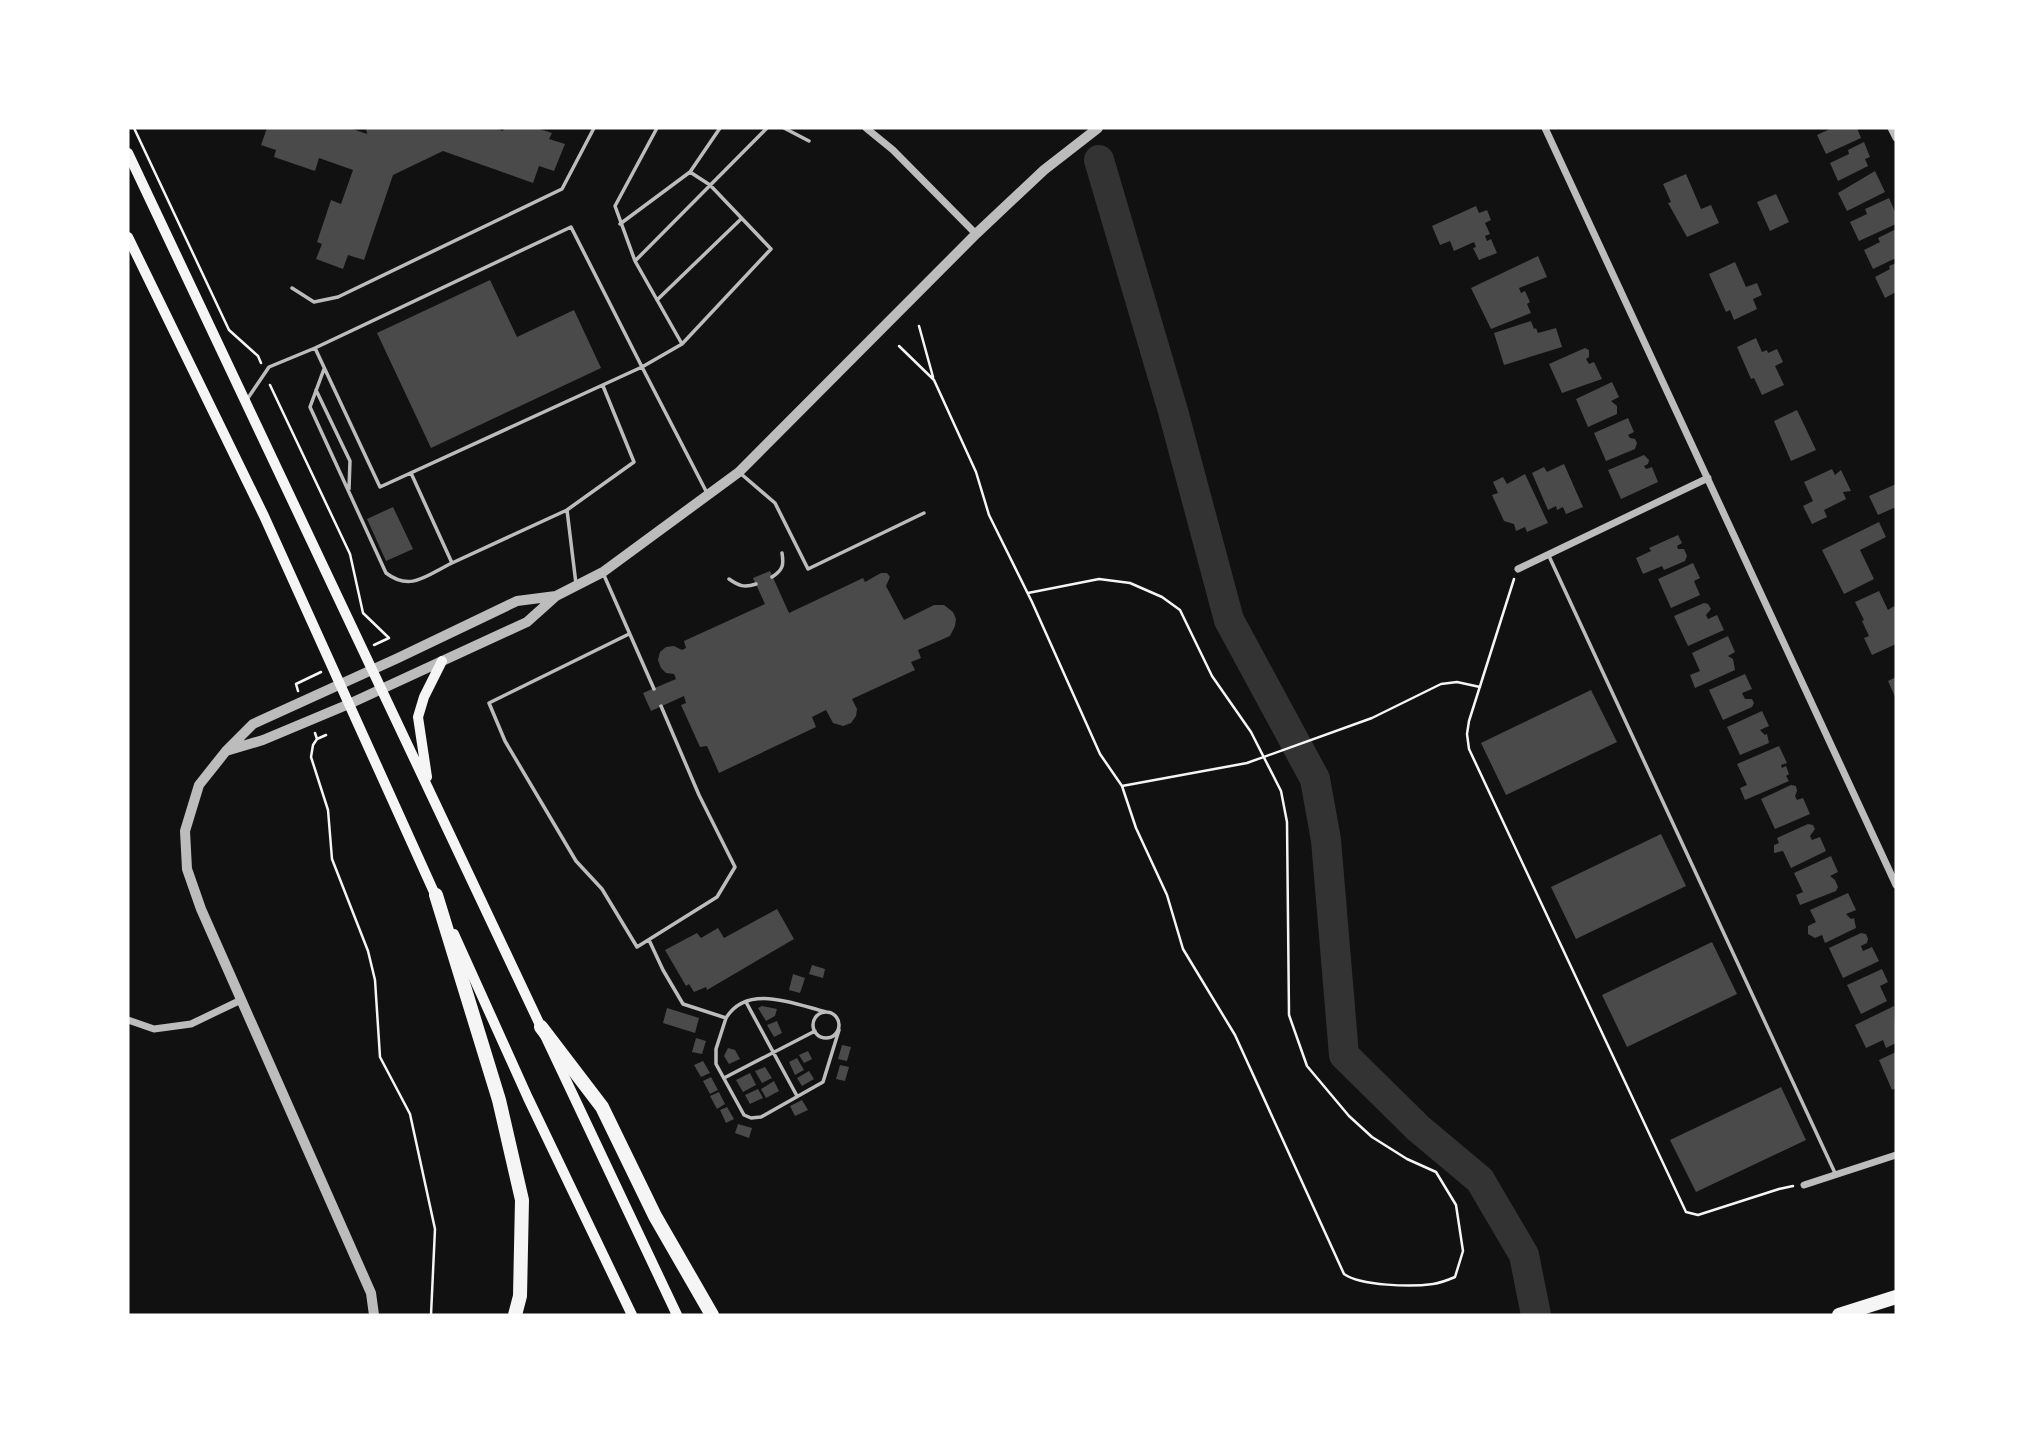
<svg xmlns="http://www.w3.org/2000/svg" width="2024" height="1443" font-family="Arial,sans-serif">
<style>
.lines{fill:none;stroke-linecap:round;stroke-linejoin:round}
.river{stroke:#333;stroke-width:30}
.building{fill:#4a4a4a}
.path{stroke:#f5f5f5;stroke-width:2.5}
.service{stroke:#bcbcbc;stroke-width:3.5}
.minor{stroke:#bcbcbc;stroke-width:7}
.tertiary{stroke:#bcbcbc;stroke-width:10}
.secondary{stroke:#f5f5f5;stroke-width:10}
.motorway{stroke:#f5f5f5;stroke-width:14}
</style>
<rect width="100%" height="100%" fill="#111"/>
<g class="lines">
<path class="river" d="M1099 160 1173 411 1229 620 1315 779 1326 840 1344 1055 1418 1128 1480 1180 1524 1255 1536 1315"/>
</g>
<path class="building" d="M267 128H350L367 134 366 128H495L503 131 504 128H536L552 133 549 139 565 144 554 171 539 166 533 183 443 151 393 175 364 260 348 255 343 269 316 259 322 244 317 242 331 200 341 204 353 170 319 158 315 171 274 157 276 150 261 145Z
M1832 128H1857L1861 138 1826 154 1817 135Z
M1864 142 1870 157 1865 159 1868 166 1838 181 1830 163 1849 154 1848 150Z
M1875 171 1885 192 1847 211 1838 193Z
M1686 174 1701 209 1711 205 1719 223 1687 237 1668 203 1671 202 1663 184Z
M1776 194 1789 222 1770 231 1757 202Z
M1889 198 1896 214V224L1859 241 1850 222 1867 214 1865 209Z
M1476 206 1479 213 1487 210 1491 220 1485 223 1490 234 1485 236 1487 241 1491 239 1497 253 1479 260 1473 248 1476 247 1474 242 1454 251 1450 241 1440 245 1432 226Z
M1896 229V258L1873 269 1864 250 1880 242 1878 238Z
M1538 256 1547 277 1519 288 1521 293 1525 291 1530 302 1527 304 1531 313 1491 329 1471 288Z
M1735 262 1746 287 1757 283 1762 295 1753 299 1757 309 1734 320 1730 310 1726 312 1709 274Z
M1896 263V292L1885 298 1875 277 1890 269 1889 266Z
M490 280 517 337 574 310 601 368 431 448 377 333Z
M1531 321 1534 329 1536 328 1538 333 1556 328 1562 347 1504 365 1494 333Z
M1756 338 1762 352 1767 350 1768 353 1777 349 1783 362 1775 366 1784 385 1762 395 1754 378 1751 379 1737 347Z
M1585 348 1589 350V357L1586 359 1589 364 1594 362 1602 379 1562 393 1549 364Z
M1612 382 1619 397 1611 401 1617 406V414L1588 427 1576 399Z
M1797 410 1816 450 1791 461 1774 421Z
M1628 418 1634 432 1628 435 1630 438 1635 439 1637 443 1635 449 1606 461 1594 433Z
M1644 455 1649 460 1648 464 1644 466 1646 469 1652 467 1658 482 1621 499 1608 470Z
M1564 464 1583 507 1566 514 1563 507 1557 510 1556 506 1548 510 1532 473 1544 467 1547 472Z
M1832 469 1835 475 1841 470 1851 491 1843 492 1846 499 1824 510 1827 517 1812 524 1803 506 1813 501 1804 482Z
M1525 474 1548 523 1527 532 1525 527 1516 531 1514 524 1504 521 1492 495 1498 493 1493 482 1503 477 1507 484Z
M1896 484V507L1878 515 1869 496Z
M393 507 413 549 386 561 367 519Z
M1879 522 1886 537 1860 550 1874 579 1844 594 1822 550Z
M1678 535 1682 543 1677 546 1678 549H1684L1687 556 1685 561 1664 570 1662 566 1643 574 1636 558 1651 551 1649 548Z
M1693 563 1700 578 1694 581 1700 595 1671 608 1658 579Z
M770 571 789 613 863 578 865 582 881 573H887L890 577 886 586 904 620 934 605H944L953 612 956 619 955 626 950 636 918 650 921 658 911 662 915 670 852 699 857 709 856 716 851 723 843 726 833 723 826 710 812 717 816 727 719 773 707 746 700 747 681 705 686 703 684 696 651 711 643 693 676 679 674 674 666 673 661 668 658 660 660 652 666 647 674 646 682 650 686 648 684 641 765 604 753 578Z
M1879 591 1888 610 1894 606 1896 610V644L1872 655 1864 638 1869 636 1862 621 1864 620 1855 602Z
M1704 603 1708 604 1711 609 1706 615 1708 619 1717 615 1724 630 1688 646 1674 616Z
M1728 636 1735 652 1728 656 1733 659 1735 670 1695 688 1690 675 1700 671 1692 653Z
M1745 674 1752 689 1742 693 1745 699H1752L1754 703 1752 707 1723 720 1709 690Z
M1896 677V699L1888 681Z
M1591 690 1617 742 1506 795 1481 743Z
M1762 711 1769 726 1760 730 1765 735 1767 734 1769 743 1740 755 1727 727Z
M1779 746 1787 763 1781 765 1782 768 1786 766 1789 774 1786 776 1789 781 1745 800 1740 788 1747 785 1737 764Z
M1791 785 1796 786 1797 791 1795 796 1797 800 1803 798 1810 814 1775 829 1761 799Z
M1808 824 1813 825 1815 829 1810 836 1812 840 1820 837 1826 851 1791 868 1783 851 1774 853V845L1779 843 1777 838Z
M1661 834 1686 886 1576 939 1551 887Z
M1831 856 1838 872 1830 876 1835 880 1838 887 1836 891 1800 905 1796 895 1803 892 1794 873Z
M1848 893 1856 910 1846 914 1851 919 1854 918 1856 928 1825 943 1822 935 1815 938 1808 934V926L1816 922 1810 910Z
M777 909 794 939 707 990 706 987 694 992 689 984 686 986 665 950 697 933 701 938 718 928 724 938Z
M1861 933 1866 934 1868 939 1867 943 1861 946 1863 951 1872 947 1879 961 1843 978 1829 948Z
M1712 942 1737 994 1627 1047 1602 995Z
M812 965 825 969 823 978 809 974Z
M1882 969 1888 982 1880 986 1887 1001 1861 1014 1847 985Z
M793 974 805 978 800 993 789 990Z
M762 1006 777 1009 775 1016 766 1021 758 1008Z
M1894 1006 1896 1043 1886 1048 1883 1040 1866 1048 1855 1025Z
M667 1008 699 1018 695 1033 663 1023Z
M777 1021 782 1033 774 1037 767 1025Z
M696 1038 706 1041 702 1054 692 1052Z
M842 1045 851 1047 847 1061 838 1059Z
M728 1048 735 1050 740 1059 729 1064 724 1056Z
M808 1051 812 1059 804 1063 799 1055Z
M1896 1052V1088L1892 1090 1879 1060Z
M797 1058 804 1070 795 1075 789 1062Z
M703 1061 710 1073 701 1077 694 1065Z
M840 1065 849 1067 845 1081 836 1079Z
M765 1067 772 1078 762 1083 755 1071Z
M809 1071 814 1079 802 1086 797 1078Z
M750 1073 756 1085 743 1092 736 1080Z
M711 1077 718 1090 710 1094 703 1081Z
M774 1081 779 1091 766 1098 761 1089Z
M1781 1087 1806 1140 1696 1192 1670 1140Z
M758 1089 763 1098 750 1104 745 1095Z
M719 1092 725 1104 717 1109 710 1096Z
M802 1100 808 1110 795 1116 790 1106Z
M727 1107 734 1119 726 1123 720 1110Z
M738 1124 752 1128 749 1138 735 1133Z"/>
<g class="lines">
<path class="path" d="M134 128 229 330 258 356 261 363
M919 326 933 377
M899 346 934 380 976 472 989 515 1032 602 1100 754 1122 786 1136 828 1167 895 1183 949 1235 1035 1344 1274C1361 1286 1412 1287 1433 1284 1441 1283 1448 1280 1455 1277L1463 1251 1456 1205 1436 1172 1407 1159 1372 1137 1349 1116 1307 1066 1289 1015 1287 822 1281 791 1251 732 1212 676 1180 610 1162 597 1130 583 1099 579 1028 593
M270 385 350 554 363 613 389 638 374 645
M1514 579 1469 721 1467 734 1469 749 1686 1212 1698 1215 1779 1189 1793 1186
M298 691 296 684 321 672
M315 733 317 739 313 745 311 757 328 810 332 859 368 951 375 980 380 1057 410 1114 435 1229 431 1315
M317 739 326 735
M1122 786 1247 763 1372 718 1441 684 1457 682 1480 687"/>
<path class="service" d="M657 128 615 206 635 261 767 128
M784 128 809 141
M620 224 690 172 720 128
M635 261 682 344 771 249 710 185 690 172
M292 288 314 302 338 297 562 189 594 128
M657 300 741 219
M315 348 571 227 642 367 682 344
M324 369 310 407 386 573C411 592 427 575 452 563
M316 390 350 461 349 489
M248 398 269 367 315 348 380 487 642 367 707 493
M411 473 452 563 567 510 634 462 603 386
M740 473 775 503 808 569 924 513
M567 510 576 584
M1548 554 1835 1173
M603 573 654 689
M772 577C783 570 784 565 782 553
M729 579C739 586 744 588 756 584
M629 634 489 703 505 741 576 861 602 889 637 947 717 897 735 867 699 795 661 706
M649 940 663 970 683 1004 726 1018 716 1049V1064L744 1115 751 1118 761 1117 823 1082 839 1030
M746 1002 797 1096
M813 1025a13 13 0 1 1 26 0a13 13 0 1 1-26 0Z
M726 1018C747 983 795 1004 826 1012
M724 1078 815 1031"/>
<path class="minor" d="M866 128 893 150 976 234
M1545 128 1896 885
M1891 128 1896 138
M1518 569 1708 478
M128 1020 154 1029 191 1024 241 1000
M1804 1185 1896 1155"/>
<path class="tertiary" d="M226 751 263 740 349 704 527 622 556 596 603 572 739 472 976 234 1044 170 1098 128
M374 1315 371 1293 201 909 187 869 185 831 199 785 226 751 253 724 398 658 517 601 556 596"/>
<path class="secondary" d="M128 153 677 1315
M128 237 264 516 438 901
M427 777 418 717 424 697 442 661
M454 934 528 1098 632 1315"/>
<path class="motorway" d="M436 895 499 1100 522 1200 520 1296 515 1315
M541 1027 602 1107 655 1216 712 1315
M1839 1315 1896 1297"/>
</g>
<rect width="2024" height="1443" fill="none" stroke="#ffffff" stroke-width="259"/>
</svg>
